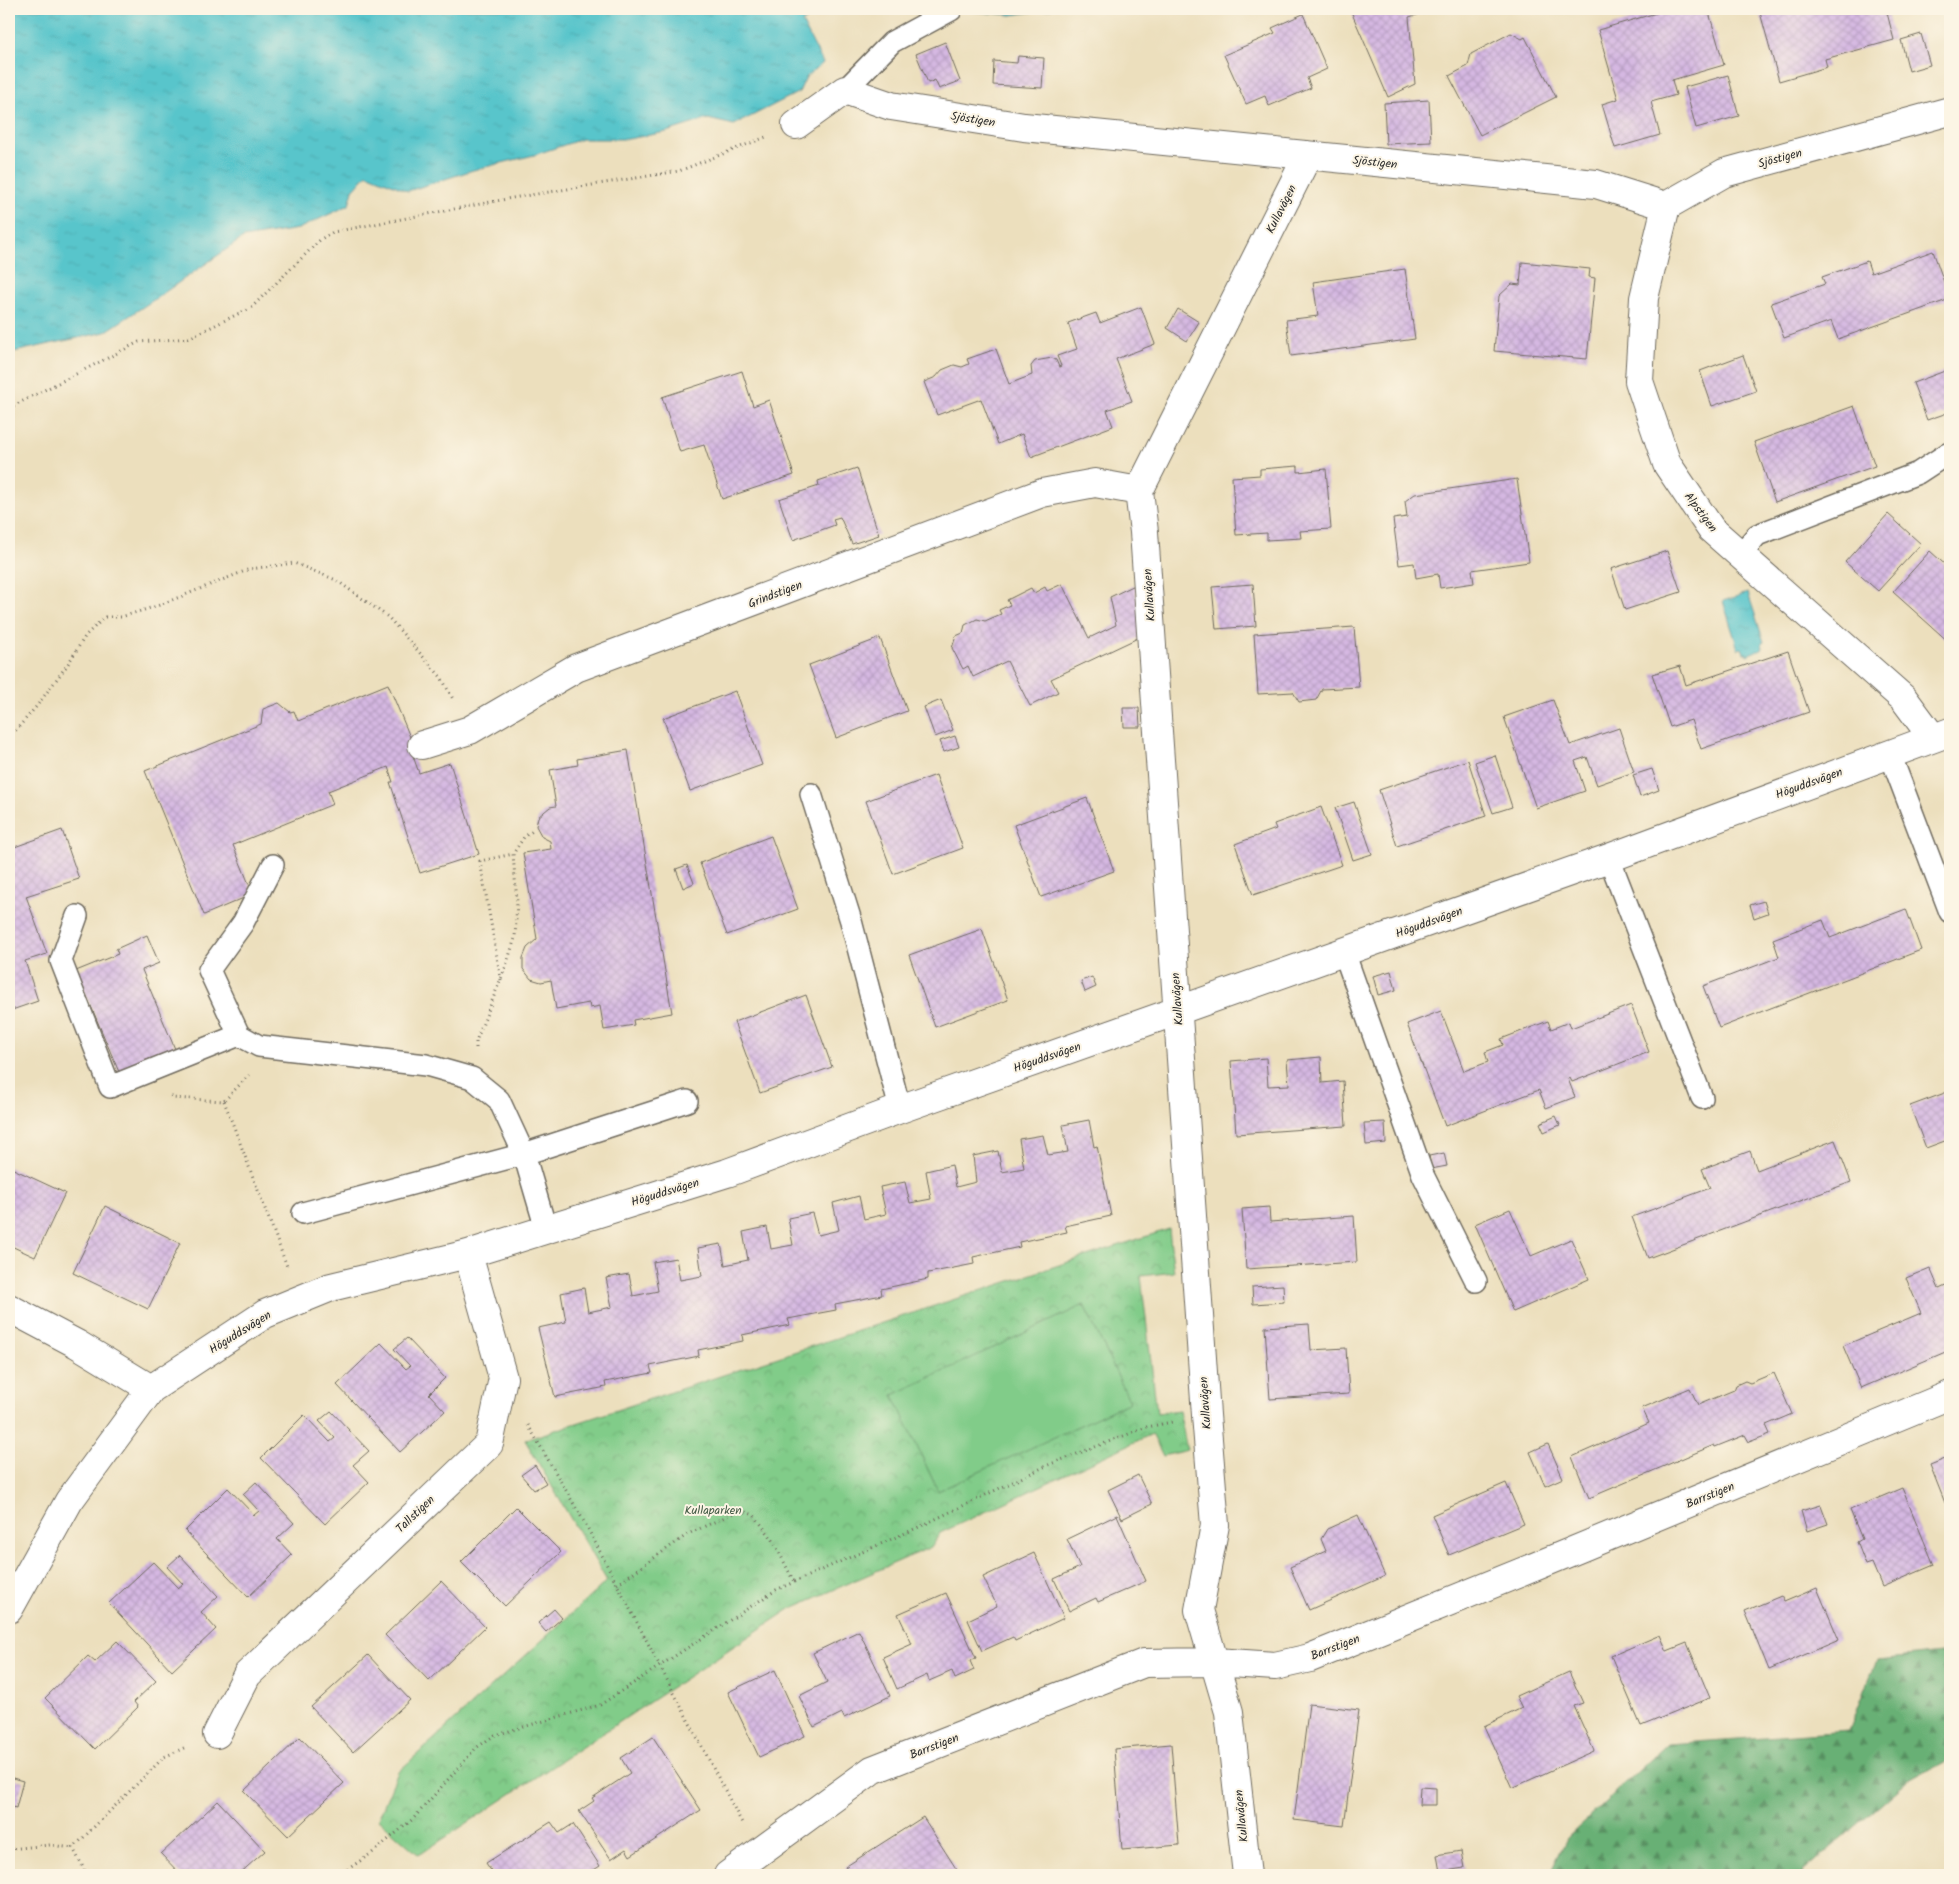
<svg xmlns="http://www.w3.org/2000/svg" width="1959" height="1884" font-family="Kalam,sans-serif">
<style>
.forest{fill:url(#forest-firs);stroke:#4a6e50}
.park{fill:url(#park-crowns);stroke:#567c5a}
.pitch{fill:#81cc89;stroke:#567c5a}
.water{fill:url(#water-ripples);stroke:#42787b}
.building{fill:url(#building-cross-hatch)}
.lines{fill:none;stroke-linecap:round;stroke-linejoin:round}
.service-casing{stroke:#6f6a5e;stroke-width:24}
.minor-casing{stroke:#6f6a5e;stroke-width:30}
.path{stroke:#6f6a5e;stroke-width:3;stroke-dasharray:1 4;stroke-linecap:butt}
.service{stroke:#fff;stroke-width:21}
.minor{stroke:#fff;stroke-width:28}
.labels{text-anchor:middle;stroke-width:4;stroke-linejoin:round;paint-order:stroke}
.street-label{font-size:12px;fill:#2b2b2b;stroke:#fcf5e5}
.park-label{font-size:12px;fill:#455b47;stroke:#fcf5e5}
</style>
<defs>
<pattern id="forest-firs" width="22" height="20" patternUnits="userSpaceOnUse" patternTransform="scale(1.25)"><rect width="22" height="20" fill="#68b075"/><path d="M5 1l3.5 6h-7zM16 11l3.5 6h-7z" fill="#568f60"/></pattern>
<pattern id="park-crowns" width="20" height="18" patternUnits="userSpaceOnUse" patternTransform="scale(1.25)"><rect width="20" height="18" fill="#81cc89"/><path d="M2 6a3 3 0 1 1 6 0M12 15a3 3 0 1 1 6 0" fill="none" stroke="#70af76"/></pattern>
<pattern id="water-ripples" width="26" height="14" patternUnits="userSpaceOnUse" patternTransform="scale(1.25)"><rect width="26" height="14" fill="#58c5cb"/><path d="M2 4q2-2 4 0t4 0M15 11q2-2 4 0t4 0" fill="none" stroke="#4da9ae"/></pattern>
<pattern id="building-cross-hatch" width="8" height="8" patternUnits="userSpaceOnUse" patternTransform="scale(1.25)"><rect width="8" height="8" fill="#d5b8e2"/><path d="M0 0l8 8M0 8l8-8" fill="none" stroke="#b79ec2"/></pattern>
</defs>
<rect width="100%" height="100%" fill="#fcf5e5"/>
<filter id="ink" filterUnits="userSpaceOnUse"><feTurbulence type="fractalNoise" baseFrequency=".02" numOctaves="2"/><feDisplacementMap in="SourceGraphic" scale="10" xChannelSelector="R" yChannelSelector="G"/><feConvolveMatrix kernelMatrix="1 2 1 2 8 2 1 2 1" color-interpolation-filters="sRGB"/></filter>
<filter id="wash" filterUnits="userSpaceOnUse"><feTurbulence type="fractalNoise" baseFrequency=".0096" numOctaves="4" result="noise"/><feDisplacementMap in="SourceGraphic" scale="20" xChannelSelector="R" yChannelSelector="G"/><feGaussianBlur stdDeviation="1.12" result="paint"/><feColorMatrix in="noise" values="0 0 0 0 0 0 0 0 0 0 0 0 0 0 0 0 0 1.4 0 .05"/><feComposite in="paint" operator="in"/></filter>
<g filter="url(#wash)">
<rect width="100%" height="100%" fill="#ecdfbd"/>
<path class="forest" d="M1950 1652V1758L1908 1781 1803 1872 1804 1875H1549L1567 1838 1667 1744 1849 1731 1877 1660Z"/>
<path class="park" d="M1169 1229 1174 1272 1141 1276 1157 1413 1179 1410 1187 1450 1163 1456 1152 1434 940 1533 931 1547 790 1609 419 1855 378 1819 398 1772 607 1581 525 1440Z"/>
<path class="pitch" d="M1084 1305 1130 1402 938 1491 893 1395Z"/>
<path class="water" d="M9 9H829L802 22 823 63 806 77 799 92 734 125 708 119 666 132 628 139H582L534 155 473 170 408 191 367 174 353 190 349 205 298 229 243 238 155 299 105 332 9 353Z
M947 9H1052L1011 15Z
M1748 593 1764 642 1762 643 1763 648 1747 655V653H1744L1742 648 1738 649 1723 601Z"/>
<g id="blocks">
<path class="building" d="M1350 9H1431L1432 11 1409 17 1415 84 1388 97Z
M1670 9H1708L1724 65 1672 80 1676 95 1651 102 1660 135 1615 148 1602 104 1618 99 1598 30Z
M1759 9H1886L1894 40 1825 59 1827 67 1779 81Z
M1303 14 1327 69 1307 78 1311 88 1269 106 1265 96 1246 104 1224 55 1275 33 1272 28Z
M1511 33 1522 39 1525 37 1556 97 1480 135 1449 76 1468 66 1471 54Z
M1921 34 1930 65 1909 71 1901 40Z
M945 42 960 81 939 89 935 80 928 83 916 54Z
M1018 56 1044 58 1042 88 993 85 994 61 1017 63Z
M1728 75 1739 116 1696 128 1685 87Z
M1429 100 1431 142 1386 144 1384 103Z
M1933 251 1950 299 1838 339 1831 321 1784 338 1771 303 1825 284 1822 277 1867 261 1871 273Z
M1522 262 1590 269 1589 277 1595 278 1587 359 1494 351 1499 296 1512 284 1520 285Z
M1405 269 1415 339 1291 356 1286 320 1318 316 1313 282Z
M1141 307 1155 344 1116 359 1132 401 1107 410 1113 426 1031 457 1022 434 998 444 981 399 937 415 924 382 936 377 942 370 954 365 962 367 969 364 967 359 996 349 1009 384 1032 375 1031 366 1035 361 1052 358 1056 360 1059 367 1061 366 1057 356 1077 349 1068 323 1096 313 1100 323Z
M1178 309 1199 322 1187 341 1167 328Z
M1743 355 1756 391 1712 406 1700 371Z
M1950 369V412L1927 420 1913 383Z
M742 371 753 406 769 400 794 475 722 499 704 445 680 452 662 397Z
M1854 406 1875 466 1775 502 1754 442Z
M1298 466V472L1326 469 1331 529 1300 531 1301 538 1267 540V533L1236 535 1232 477 1260 475V469Z
M857 468 879 535 852 544 840 517 833 519 835 525 793 540 779 499 819 486 818 481Z
M1517 479 1529 562 1472 570 1474 583 1440 588 1438 574 1416 578 1414 563 1399 565 1393 519 1407 517 1405 501 1415 494Z
M1888 514 1921 544 1878 591 1845 562Z
M1667 551 1681 592 1625 610 1611 569Z
M1930 551 1950 569V643L1893 592Z
M1062 584 1089 638 1116 625 1110 597 1135 585 1142 636 1051 679 1058 692 1030 706 1007 661 973 677 968 666 963 669 952 648 956 636 963 633 965 625 977 619 985 621 1001 614 999 610 1010 605 1007 600 1031 588 1034 593 1045 587 1047 591Z
M1253 584 1256 626 1216 629 1212 587Z
M1354 627 1359 687 1322 689 1316 700 1299 702 1293 692 1258 694 1254 634Z
M880 638 907 711 836 738 809 665Z
M1788 651 1809 712 1701 749 1691 720 1670 727 1652 674 1680 666 1686 685Z
M388 684 417 754 413 756 419 773 450 763 479 854 420 873 390 782H393L388 767 328 791 333 804 233 845 253 894 204 915 145 771 261 724 263 709 279 703 290 712 294 711 298 721Z
M735 691 762 765 690 791 663 718Z
M941 700 953 730 935 737 924 707Z
M1553 700 1570 745 1619 728 1634 772 1597 785 1587 757 1575 761 1585 791 1536 808 1504 717Z
M1123 708H1139L1140 727H1124Z
M955 736 959 747 944 752 940 741Z
M628 750 672 1013 633 1020 634 1025 604 1030 600 1006 590 1008 589 1003 556 1009 551 980 541 982 531 979 523 969V958L527 948 537 939 523 853 551 849 550 841 542 837 536 826 538 817 550 807 556 806 550 770 578 765 577 759Z
M1495 755 1512 807 1493 813 1475 762Z
M1468 760 1486 816 1397 846 1379 790Z
M1652 769 1659 790 1640 797 1633 775Z
M936 775 963 848 893 874 866 801Z
M1087 798 1114 871 1041 897 1014 825Z
M1354 802 1372 854 1353 860 1335 808Z
M1321 807 1342 865 1253 895 1235 844 1276 829 1274 824Z
M62 830 79 879 26 896 47 954 25 961 38 1001 9 1011V849Z
M771 836 798 909 727 935 700 863Z
M687 865 694 883 683 888 676 869Z
M1764 901 1768 913 1754 918 1750 905Z
M1906 909 1921 950 1719 1028 1703 986 1779 957 1773 939 1823 920 1830 938Z
M982 929 1008 1000 935 1027 909 955Z
M147 935 159 963 142 970 175 1049 119 1072 76 971 118 954 116 949Z
M1391 971 1396 990 1378 995 1373 976Z
M1092 977 1096 987 1085 992 1081 981Z
M806 995 832 1067 760 1093 734 1022Z
M1631 1005 1649 1052 1572 1082 1570 1078 1568 1079 1575 1097 1546 1108 1539 1090 1445 1126 1407 1024 1441 1011 1464 1071 1488 1062 1485 1052 1503 1045 1501 1039 1548 1021 1551 1029 1569 1022 1571 1028Z
M1321 1057 1322 1083 1343 1081 1346 1126 1236 1134 1231 1061 1266 1058 1268 1086 1289 1085 1287 1060Z
M1950 1091V1139L1926 1148 1910 1106Z
M1556 1116 1560 1125 1544 1132 1540 1123Z
M1089 1120 1094 1147 1097 1146 1111 1216 1065 1226 1067 1232 1019 1242 1020 1247 973 1257 974 1264 928 1273V1279L881 1289 882 1295 835 1304 836 1310 788 1319 790 1325 742 1335 743 1341 698 1350 699 1356 650 1366 652 1373 605 1382 606 1387 555 1397 538 1328 566 1322 561 1293 584 1288 588 1312 612 1307 606 1278 629 1274 633 1296 658 1291 653 1262 676 1258 680 1280 702 1276 698 1248 721 1244 725 1265 748 1260 743 1232 767 1227 771 1249 793 1245 788 1218 812 1213 818 1235 839 1230 833 1203 859 1196 864 1219 886 1214 880 1187 905 1182 910 1203 931 1199 926 1171 952 1165 956 1187 976 1182 973 1156 998 1151 1002 1172 1024 1168 1019 1139 1043 1135 1048 1155 1068 1152 1063 1125Z
M1385 1122 1386 1143 1366 1145 1364 1123Z
M1835 1140 1851 1182 1648 1258 1632 1217 1710 1188 1702 1169 1750 1151 1757 1170Z
M1444 1153 1447 1166 1431 1169 1429 1156Z
M9 1167 65 1193 35 1257 9 1245Z
M105 1206 180 1243 148 1309 73 1273Z
M1269 1207 1270 1222 1354 1216 1357 1262 1246 1269 1242 1209Z
M1510 1209 1531 1256 1571 1239 1589 1279 1513 1312 1475 1224Z
M1930 1268 1939 1289 1950 1284V1350L1861 1388 1843 1346 1921 1313 1906 1278Z
M1283 1285 1284 1302 1253 1304 1252 1287Z
M1309 1324 1311 1350 1346 1348 1349 1394 1270 1399 1265 1327Z
M407 1338 445 1378 429 1394 445 1411 400 1452 337 1385 381 1343 406 1369 410 1366 394 1349Z
M1774 1373 1792 1414 1766 1425 1770 1434 1749 1442 1745 1435 1715 1447 1714 1445 1589 1498 1572 1457 1649 1423 1642 1408 1690 1388 1698 1405 1734 1390 1736 1385 1745 1381 1750 1383Z
M331 1411 369 1451 353 1465 369 1482 325 1524 261 1458 304 1415 330 1442 335 1438 319 1421Z
M1548 1444 1563 1478 1545 1486 1530 1452Z
M1950 1457V1501L1945 1503 1930 1465Z
M535 1465 546 1483 534 1490 521 1475Z
M1138 1475 1152 1504 1122 1519 1108 1490Z
M256 1482 294 1523 277 1539 292 1555 248 1597 185 1531 228 1488 254 1515 259 1511 243 1494Z
M1506 1483 1524 1524 1449 1555 1432 1515Z
M1902 1488 1934 1565 1882 1587 1872 1563 1866 1565 1857 1542 1862 1539 1850 1510Z
M1821 1505 1828 1524 1807 1531 1801 1511Z
M516 1507 561 1552 505 1606 461 1562Z
M1117 1515 1146 1581 1098 1602 1096 1598 1069 1611 1054 1579 1080 1567 1067 1539Z
M1358 1515 1385 1576 1309 1610 1290 1567 1326 1551 1321 1539 1327 1529Z
M1034 1553 1064 1618 1015 1641 1013 1637 982 1651 968 1620 997 1606 983 1577Z
M180 1555 218 1596 201 1612 216 1629 172 1671 109 1603 153 1562 178 1588 183 1584 167 1567Z
M441 1581 485 1627 429 1681 385 1635Z
M1817 1588 1839 1640 1769 1670 1745 1611 1781 1596 1784 1602Z
M946 1593 976 1658 970 1661 974 1670 955 1679 952 1671 929 1681 927 1675 897 1689 883 1657 912 1644 898 1614Z
M554 1609 562 1618 546 1632 538 1623Z
M859 1631 890 1696 844 1718 842 1713 814 1727 799 1696 827 1682 813 1653Z
M1660 1635 1667 1651 1687 1643 1710 1698 1641 1726 1611 1656Z
M117 1641 156 1681 134 1702 138 1707 95 1749 45 1698 88 1656 95 1662Z
M368 1655 410 1700 353 1752 311 1707Z
M775 1670 805 1736 759 1757 728 1692Z
M1569 1672 1583 1703 1574 1706 1594 1751 1512 1788 1484 1726 1522 1708 1516 1696Z
M1309 1704 1359 1710 1344 1826 1294 1820Z
M300 1737 344 1783 288 1836 244 1791Z
M653 1737 701 1810 630 1856 626 1849 611 1859 579 1811 594 1801 592 1798 630 1773 621 1758Z
M1171 1744 1179 1845 1122 1850 1114 1749Z
M9 1777 23 1781 16 1808 9 1806Z
M1420 1787 1436 1788V1805H1419Z
M218 1801 265 1851 238 1875H181L161 1854Z
M923 1817 957 1870 949 1875H850L845 1867Z
M551 1822 559 1833 573 1824 600 1866 586 1875H494L486 1863Z
M1461 1851 1464 1868 1440 1872 1437 1855Z"/>
</g>
</g>
<g filter="url(#ink)">
<use href="#blocks" fill-opacity="0" stroke="#6f6a5e" stroke-width="1"/>
<g class="lines">
<defs>
<path id="service" d="M845 90 892 42 951 10
M1740 555 1757 535 1918 473 1947 454
M1890 754 1950 912
M811 794 851 921 900 1109
M1609 858 1702 1098
M273 865 243 923 209 970 239 1035 259 1046 426 1065 472 1078 499 1100 524 1154 546 1229
M77 916 61 961 110 1087 239 1035
M1344 952 1423 1175 1476 1281
M303 1213 524 1154 687 1101"/>
<path id="minor" d="M796 125 845 90 891 106 1024 127 1596 184 1666 206 1724 173 1950 111
M1666 206 1644 298 1639 381 1667 464 1711 529 1904 699 1933 738
M422 745 470 730 576 668 1042 493 1095 483 1139 491
M9 1308 77 1344 151 1389
M9 1609 69 1501 151 1389 265 1314 331 1287 468 1254 727 1173 900 1109 1609 858 1950 732
M217 1734 247 1675 489 1444 503 1378 468 1254
M728 1875 872 1770 1144 1663 1215 1662 1275 1666 1310 1658 1539 1565 1950 1395
M1247 1875 1229 1712 1199 1610 1215 1525 1206 1415 1144 532 1139 491 1308 155"/>
</defs>
<use href="#service" class="service-casing"/>
<use href="#minor" class="minor-casing"/>
<path class="path" d="M9 408 139 342 189 338 252 307 321 239 333 232 512 198 679 171 766 137
M9 738 36 707 68 664 86 635 105 617H121L157 606 250 569 294 563 336 580 388 617 441 677 453 699
M501 980 480 861 513 854
M476 1048V1041L506 966 515 938 517 902 513 854 524 837 534 830
M171 1096 172 1098 224 1101 249 1075
M224 1101 288 1269
M528 1425 586 1525 742 1823
M617 1584 688 1534 740 1510 754 1515 773 1540 794 1582
M9 1849 50 1845 73 1848
M87 1875 73 1848 164 1757 186 1747
M339 1875 372 1853 413 1819 476 1748 495 1735 600 1705 776 1590 919 1527 1048 1465 1147 1427 1172 1422"/>
<use href="#service" class="service"/>
<use href="#minor" class="minor"/>
</g>
</g>
<g class="labels">
<g class="street-label">
<text transform="translate(973 119) rotate(9)" y="4">Sjöstigen</text>
<text transform="translate(1780 158) rotate(-15)" y="4">Sjöstigen</text>
<text transform="translate(1375 162) rotate(6)" y="4">Sjöstigen</text>
<text transform="translate(1281 209) rotate(-63)" y="4">Kullavägen</text>
<text transform="translate(1701 512) rotate(53)" y="4">Alpstigen</text>
<text transform="translate(775 594) rotate(-21)" y="4">Grindstigen</text>
<text transform="translate(1149 595) rotate(-94)" y="4">Kullavägen</text>
<text transform="translate(1809 783) rotate(-20)" y="4">Höguddsvägen</text>
<text transform="translate(1429 922) rotate(-20)" y="4">Höguddsvägen</text>
<text transform="translate(1177 999) rotate(-94)" y="4">Kullavägen</text>
<text transform="translate(1047 1057) rotate(-19)" y="4">Höguddsvägen</text>
<text transform="translate(665 1192) rotate(-17)" y="4">Höguddsvägen</text>
<text transform="translate(240 1332) rotate(-32)" y="4">Höguddsvägen</text>
<text transform="translate(1205 1403) rotate(-94)" y="4">Kullavägen</text>
<text transform="translate(1710 1495) rotate(-22)" y="4">Barrstigen</text>
<text transform="translate(415 1514) rotate(-44)" y="4">Tallstigen</text>
<text transform="translate(1335 1647) rotate(-21)" y="4">Barrstigen</text>
<text transform="translate(934 1746) rotate(-21)" y="4">Barrstigen</text>
<text transform="translate(1241 1816) rotate(-96)" y="4">Kullavägen</text>
</g>
<g class="park-label">
<text x="713" y="1514">Kullaparken</text>
</g>
</g>
<rect width="1959" height="1884" fill="none" stroke="#fcf5e5" stroke-width="30"/>
</svg>
